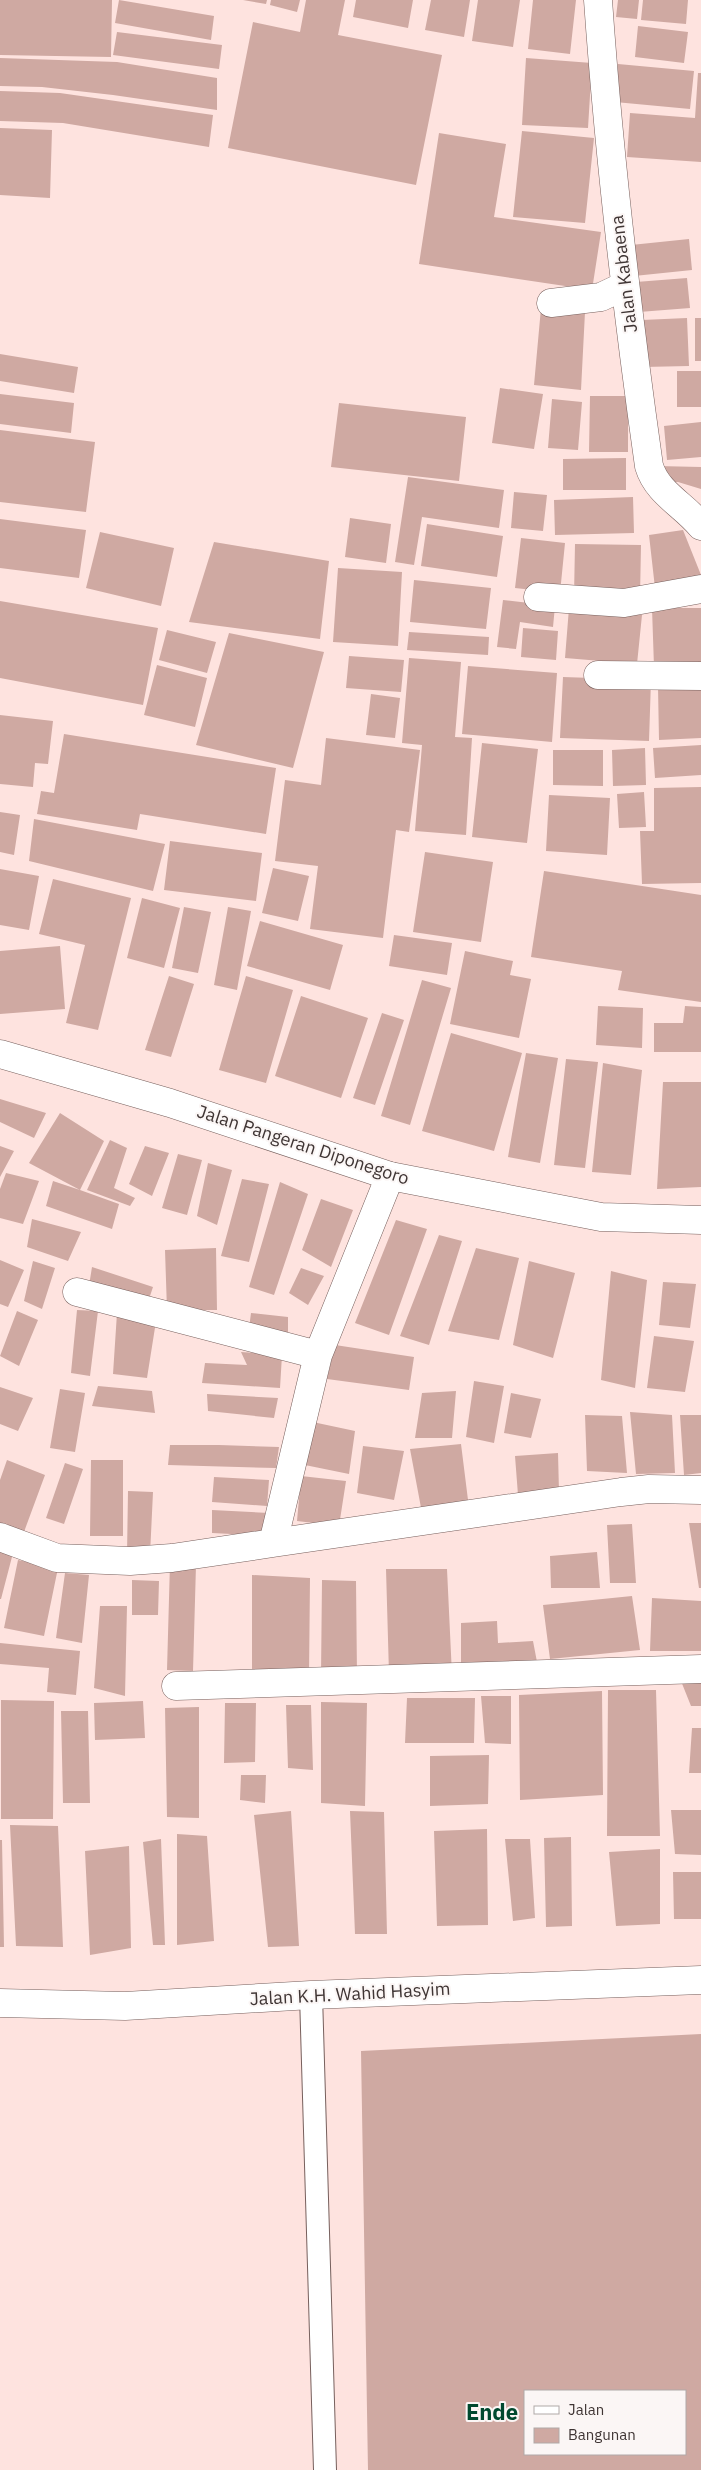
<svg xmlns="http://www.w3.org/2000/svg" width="701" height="2470" font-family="'IBM Plex Sans',sans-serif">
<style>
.building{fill:#cfa9a2;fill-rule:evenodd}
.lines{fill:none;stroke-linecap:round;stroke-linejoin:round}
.service-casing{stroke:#77605d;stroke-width:24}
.minor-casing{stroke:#77605d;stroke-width:29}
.tertiary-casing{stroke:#77605d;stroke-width:29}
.service{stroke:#fff;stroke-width:22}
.minor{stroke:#fff;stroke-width:28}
.tertiary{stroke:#fff;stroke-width:28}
.labels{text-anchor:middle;stroke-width:4;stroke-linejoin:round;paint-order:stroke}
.street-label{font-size:18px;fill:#3f3534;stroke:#fbf6f5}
.district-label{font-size:22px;font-weight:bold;fill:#00492f;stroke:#fbf6f5}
</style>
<rect width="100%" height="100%" fill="#fee3df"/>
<path class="building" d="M0 0H112L111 57 0 55Z
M119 0 214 16 211 40 115 23Z
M243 0H267L266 4Z
M271 0H300L297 12 270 5Z
M306 0H345L338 35 442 55 416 185 228 148 253 22 300 32Z
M356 0H413L408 28 353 17Z
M431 0H470L464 37 425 30Z
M478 0H520L513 47 472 41Z
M533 0H576L570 54 528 49Z
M618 0H639L637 19 616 17Z
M643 0H688L686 24 641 20Z
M638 26 688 32 684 63 635 57Z
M117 32 222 45 219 69 113 55Z
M0 58 117 62 217 78V110L113 95 42 87 0 86Z
M526 58 592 63 588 128 522 125Z
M618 64 694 71 690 109 615 102Z
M698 73H701V162L627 157 630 113 695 118Z
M0 91 60 93 213 115 209 147 63 123 0 121Z
M0 128 52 130 50 198 0 195Z
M522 131 594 138 585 223 513 217Z
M439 133 506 144 494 217 601 232 592 290 419 264Z
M689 239 692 270 634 276 631 245Z
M687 278 690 308 639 312 636 282Z
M541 308 585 312 581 390 534 385Z
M687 318 689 366 643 367 642 320Z
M695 318H701V361H695Z
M0 354 78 367 74 393 0 381Z
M677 371H701V407H677Z
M500 388 543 394 534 449 492 443Z
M0 394 74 403 71 433 0 424Z
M590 396H628V452H589Z
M552 399 582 402 578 450 548 448Z
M339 403 466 417 459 481 331 467Z
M701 422V457L667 460 664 426Z
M0 430 95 442 86 512 0 502Z
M626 458V490H563V459Z
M657 466 701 467V489L678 482H657Z
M408 477 504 490 499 528 422 517 414 565 395 562Z
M514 492 547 495 543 531 511 528Z
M633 497 634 533 555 535 554 500Z
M350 518 391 524 386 563 345 557Z
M0 519 86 530 79 578 0 568Z
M427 524 503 536 497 577 421 566Z
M683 530 701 575V582L655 588 649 535Z
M100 532 174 548 161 606 86 588Z
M521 538 565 543 560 593 515 588Z
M214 542 329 561 320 639 189 622Z
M575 544 641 545 640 597 574 596Z
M338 568 402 572 398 646 333 642Z
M414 580 491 588 486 629 410 622Z
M503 600 555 606 553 627 520 622 516 649 497 647Z
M0 601 158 628 143 705 0 678Z
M569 608 642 615 637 664 565 658Z
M652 608H701V667H654Z
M523 628 558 631 556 660 521 657Z
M167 630 216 642 207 673 159 660Z
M409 632 489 637 488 655 407 650Z
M229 633 324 652 293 768 196 745Z
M349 656 404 660 401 692 346 688Z
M409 658 461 662 455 737 472 738 466 835 415 831 422 745 402 743Z
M157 665 207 678 195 727 144 715Z
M468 666 557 673 552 742 462 734Z
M563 677 651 680 649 741 560 738Z
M658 687 701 688V738L659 740Z
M371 694 400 698 395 738 366 735Z
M0 715 53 721 48 764 35 763 33 787 0 784Z
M64 734 276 768 266 834 140 814 137 830 37 814 41 791 54 793Z
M326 738 420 750 409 832 396 830 383 938 310 929 318 866 275 861 285 780 321 785Z
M482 743 538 749 527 843 472 837Z
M701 745V775L655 778 653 748Z
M645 748 646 785 613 786 612 750Z
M553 750H603V786L553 785Z
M701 787V883L642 884 640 831H654V788Z
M644 792 646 827 619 828 617 794Z
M549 795 610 798 607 855 546 851Z
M0 812 20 815 14 855 0 852Z
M34 819 165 844 153 891 29 861Z
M170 841 262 853 256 901 164 890Z
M425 852 493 862 481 942 413 932Z
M273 868 309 876 298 921 262 913Z
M0 869 39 876 29 930 0 925Z
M544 871 701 895V1002L618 990 622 971 531 957Z
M53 879 131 898 98 1030 66 1023 85 945 39 934Z
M142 898 180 908 164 968 127 958Z
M184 907 211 912 198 973 172 968Z
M228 907 251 911 237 990 214 985Z
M260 921 343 945 330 990 247 966Z
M394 935 452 943 447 975 389 966Z
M60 946 65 1009 0 1014V951Z
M465 951 513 961 510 975 531 979 519 1038 450 1024Z
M169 976 194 984 171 1057 145 1050Z
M246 976 293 990 266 1083 219 1070Z
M422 980 451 988 410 1125 381 1116Z
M301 996 368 1018 341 1098 275 1076Z
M598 1006 643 1008 642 1048 596 1045Z
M685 1006 701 1007V1052H654V1023H683Z
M382 1013 404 1020 375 1105 353 1098Z
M451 1033 522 1053 494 1151 422 1131Z
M526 1053 558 1058 540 1163 508 1157Z
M566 1059 598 1062 585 1168 554 1165Z
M603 1063 642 1070 631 1175 592 1172Z
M663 1082H701V1187L657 1189Z
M0 1099 46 1113 34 1138 0 1122Z
M60 1113 104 1141 80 1190 119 1204 112 1229 46 1206 53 1181 80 1190 29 1163Z
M110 1140 127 1148 114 1188 135 1198 130 1206 87 1190Z
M0 1146 14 1151 0 1177Z
M145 1146 169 1153 152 1196 129 1184Z
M178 1154 202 1160 187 1215 162 1208Z
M208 1163 232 1170 217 1225 197 1216Z
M6 1173 39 1181 23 1224 0 1218V1189Z
M242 1179 269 1184 249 1262 221 1256Z
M280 1182 308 1194 274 1295 249 1287Z
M321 1199 353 1210 331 1267 302 1250Z
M32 1219 81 1232 68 1261 27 1247Z
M396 1220 427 1229 389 1335 355 1323Z
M439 1235 462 1241 429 1345 400 1336Z
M216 1248 217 1310H167L165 1250Z
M476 1248 519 1258 499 1340 448 1331Z
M0 1260 24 1270 8 1307 0 1304Z
M33 1261 55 1268 42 1309 24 1301Z
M529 1261 575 1273 553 1358 513 1345Z
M92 1267 153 1287 146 1308 88 1292Z
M301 1268 324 1276 308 1305 289 1293Z
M611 1271 647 1280 635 1388 601 1380Z
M663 1282 696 1284 690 1328 659 1325Z
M77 1310 98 1311 90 1376 71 1373Z
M17 1311 38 1320 19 1366 0 1356Z
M117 1313 157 1315 147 1378 113 1374Z
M251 1313 288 1317V1340L248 1336Z
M654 1336 694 1341 685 1392 647 1388Z
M335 1345 414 1357 409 1390 327 1379Z
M241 1352 282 1355 280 1388 202 1383 205 1363 247 1365Z
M474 1381 504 1386 494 1443 466 1437Z
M98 1386 152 1391 155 1413 92 1406Z
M0 1387 33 1398 18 1431 0 1424Z
M60 1389 85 1393 75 1452 50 1448Z
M456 1391 452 1438H415L422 1393Z
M511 1393 541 1399 531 1438 504 1433Z
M207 1394 278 1398 274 1418 208 1411Z
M630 1412 672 1415 675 1473 636 1474Z
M585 1415 622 1416 627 1473 587 1471Z
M680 1415H701V1473L684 1475Z
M308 1421 355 1431 349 1474 300 1464Z
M461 1444 469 1508 422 1513 410 1449Z
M170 1445H219L279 1447 276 1468 168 1465Z
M363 1446 404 1451 394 1500 357 1493Z
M558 1453 559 1492 518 1495 515 1456Z
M7 1460 45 1475 21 1540 0 1530V1480Z
M91 1460H123V1536H90Z
M65 1463 83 1469 64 1524 46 1518Z
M301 1476 346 1481 339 1526 297 1521Z
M214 1477 269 1480 267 1506 212 1502Z
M128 1491 153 1492 150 1555H127Z
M212 1510 269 1513 268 1536 212 1533Z
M689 1523H701V1588H699Z
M632 1524 636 1583H610L607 1525Z
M0 1549 13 1553 1 1599H0Z
M597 1552 600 1588H551L550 1556Z
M18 1560 58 1568 44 1636 4 1628Z
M170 1563 196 1565 193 1671 167 1670Z
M386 1569H447L452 1675 389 1674Z
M65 1573 89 1575 82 1643 56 1638Z
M252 1575 310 1578 309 1676 252 1677Z
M132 1580 159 1581 158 1615H132Z
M322 1580 356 1581 357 1676 321 1675Z
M632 1596 640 1650 550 1659 543 1605Z
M652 1598 701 1601V1651H650Z
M100 1606H127L125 1696 94 1688Z
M497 1621 498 1643 533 1641 537 1662 461 1670V1623Z
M0 1643 80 1651 76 1695 47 1692 49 1668 0 1664Z
M701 1675V1706H691L679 1676Z
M608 1690H656L660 1836H607Z
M602 1691 603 1795 520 1800 519 1695Z
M481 1696H511V1744L485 1743Z
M407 1698H475L474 1743H405Z
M1 1700 54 1701 53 1819H1Z
M143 1701 145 1738 95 1740 94 1703Z
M321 1702 367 1703 365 1806 321 1803Z
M225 1703H256L255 1762 224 1763Z
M286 1705H311L313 1770 288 1768Z
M199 1707V1818L167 1817 165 1708Z
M61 1711H88L90 1803H63Z
M692 1728H701V1773H689Z
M489 1755 488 1804 430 1806V1756Z
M241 1775H266L265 1803 240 1800Z
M671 1810H701V1855L675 1854Z
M291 1811 299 1946 268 1947 254 1815Z
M350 1811 384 1812 387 1934H355Z
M10 1825 58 1826 63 1947 16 1946Z
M487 1829 488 1925 437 1926 434 1831Z
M177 1834 207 1836 214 1941 177 1945Z
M571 1837 572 1926 546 1927 544 1838Z
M161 1839 165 1945H153L143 1842Z
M505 1839H530L535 1918 513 1921Z
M0 1840H2L4 1947H0Z
M129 1846 131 1948 90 1955 85 1851Z
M660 1849V1924L616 1926 609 1852Z
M673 1872H701V1919H674Z
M701 2034V2470H368L361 2051ZM525 2391H685V2454H525Z"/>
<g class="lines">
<defs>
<path id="service" d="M311 1995 325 2470"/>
<path id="minor" d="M598 0C609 156 627 311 649 466 657 493 684 505 701 526
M551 303 601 297 624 286
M538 597 624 603 701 589
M598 675 701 676
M77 1292 318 1355
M0 1537 57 1558 130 1561 172 1558 273 1543 318 1355 390 1176
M273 1543 621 1492 649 1489 701 1490
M176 1686 701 1669
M0 2003 125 2006 311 1995 701 1980"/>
<path id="tertiary" d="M0 1054 170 1103 390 1176 601 1217 701 1220"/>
</defs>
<use href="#service" class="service-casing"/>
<use href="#minor" class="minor-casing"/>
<use href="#tertiary" class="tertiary-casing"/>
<use href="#service" class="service"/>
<use href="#minor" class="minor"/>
<use href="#tertiary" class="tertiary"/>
</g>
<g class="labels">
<g class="street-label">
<text transform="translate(624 274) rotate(-97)" y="6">Jalan Kabaena</text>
<text transform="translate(303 1145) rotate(18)" y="6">Jalan Pangeran Diponegoro</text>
<text transform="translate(350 1994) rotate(-3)" y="6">Jalan K.H. Wahid Hasyim</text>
</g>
<g class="district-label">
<text x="492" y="2420">Ende</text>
</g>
</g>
<rect x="524" y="2390" width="162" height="65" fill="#fbf6f5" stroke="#b0a9a8"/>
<rect x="534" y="2406" width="25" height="8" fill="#ffffff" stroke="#b0a9a8"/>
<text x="568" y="2415" font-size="15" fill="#3f3534">Jalan</text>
<rect x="534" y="2428" width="25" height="15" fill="#cfa9a2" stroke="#b0a9a8"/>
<text x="568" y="2440" font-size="15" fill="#3f3534">Bangunan</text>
</svg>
